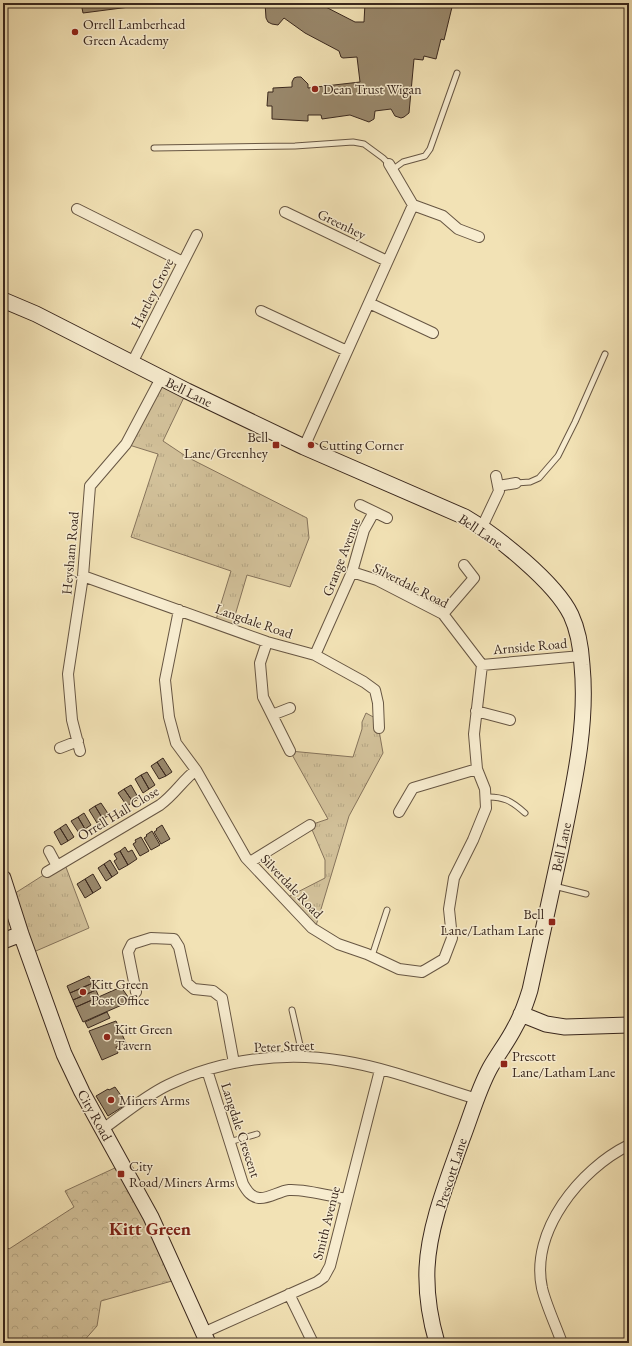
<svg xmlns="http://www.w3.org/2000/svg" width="632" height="1346" font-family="'EB Garamond',serif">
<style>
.grass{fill:url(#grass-tufts);stroke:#86745c}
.forest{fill:url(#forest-crowns);stroke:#86745c}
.building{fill:#99886c;stroke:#39271d}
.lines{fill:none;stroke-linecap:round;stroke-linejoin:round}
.lane-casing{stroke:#675643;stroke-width:7}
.street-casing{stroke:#675643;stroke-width:12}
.secondary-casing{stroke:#39271d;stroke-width:17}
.lane{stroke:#f7eccf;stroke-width:5}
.street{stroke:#f7eccf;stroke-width:10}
.secondary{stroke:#f7eccf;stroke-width:15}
.poi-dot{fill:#8f2418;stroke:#f7eccf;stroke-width:1.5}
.labels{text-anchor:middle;stroke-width:3;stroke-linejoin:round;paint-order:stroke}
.poi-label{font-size:14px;fill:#39271d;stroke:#f7eccf;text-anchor:start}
.street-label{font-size:14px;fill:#39271d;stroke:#f7eccf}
.district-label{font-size:18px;font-weight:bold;fill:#7a1f14;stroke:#f7eccf}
</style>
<defs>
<pattern id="grass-tufts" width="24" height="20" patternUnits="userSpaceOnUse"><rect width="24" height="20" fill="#d3c29b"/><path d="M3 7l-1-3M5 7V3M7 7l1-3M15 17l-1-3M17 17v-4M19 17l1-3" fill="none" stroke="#b6a785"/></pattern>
<pattern id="forest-crowns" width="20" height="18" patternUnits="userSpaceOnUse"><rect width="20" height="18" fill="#d3c29b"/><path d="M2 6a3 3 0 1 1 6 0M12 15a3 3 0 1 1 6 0" fill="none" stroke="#b6a785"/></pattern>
</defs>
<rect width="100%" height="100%" fill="#f2e2b5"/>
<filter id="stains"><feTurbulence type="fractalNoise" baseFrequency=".005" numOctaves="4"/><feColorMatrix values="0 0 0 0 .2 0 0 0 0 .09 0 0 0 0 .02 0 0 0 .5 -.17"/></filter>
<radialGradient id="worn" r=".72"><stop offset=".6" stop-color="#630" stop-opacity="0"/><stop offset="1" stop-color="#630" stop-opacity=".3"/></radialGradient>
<path class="grass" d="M161 378 187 391 163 441 187 457 307 518 309 538 290 587 247 575 231 629 215 623 231 571 131 537 158 454 126 444Z
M366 713 377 719 383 753 349 816 315 929 284 899 325 878V860L310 825 328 819 290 751 353 757 362 729V722Z
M64 862 89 928 29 954 9 897Z"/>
<path class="forest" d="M117 1167 179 1279 101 1301 97 1326 82 1343H3V1243L9 1249 74 1207 65 1191Z"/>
<path class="building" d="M81 3H145V5L83 13Z
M265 3H318L355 22H364L365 3H453L444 40 441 39 436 59 424 56 423 60 414 59 409 113 404 117 401 118 395 116 391 109 375 111 374 119 369 122 350 115 322 119 321 115H308V121L272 119V106H267L268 92H273V88L292 87V82L294 78 297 77H301L308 84V88L360 82 357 57 343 58 341 57 339 51 305 33 284 18 278 25 272 24 268 22 266 18Z
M163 758 172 772 166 776 157 762Z
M157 762 166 776 159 779 151 766Z
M147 772 155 785 149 789 141 775Z
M141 775 149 789 143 793 135 779Z
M131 785 139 799 133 802 124 789Z
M124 789 133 802 127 806 118 793Z
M101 803 109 815 103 819 95 806Z
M95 806 103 819 97 823 89 810Z
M84 813 91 825 85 829 78 817Z
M78 817 85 829 79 833 71 821Z
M66 824 74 837 68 841 60 828Z
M162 825 170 839 161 844 154 832 157 830 156 829Z
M60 828 68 841 61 845 54 832Z
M152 831 160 845 151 850 144 838 147 836 146 835Z
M141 837 149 851 140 856 133 844 136 842 135 840Z
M125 847 128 852 132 850 137 859 128 865 120 851Z
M120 851 128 865 119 870 114 861 117 859 114 854Z
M110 860 118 873 112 877 104 864Z
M104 864 112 877 106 881 98 868Z
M93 874 101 888 93 893 85 879Z
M85 879 93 893 85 898 77 884Z
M89 976 93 983 70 993 67 986Z
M93 983 96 990 73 1000 70 993Z
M121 987 131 1001 83 1022 76 1007Z
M96 990 99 997 76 1007 73 1000Z
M107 1012 110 1018 88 1028 85 1022Z
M116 1021 126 1043 116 1047 118 1053 102 1060 89 1031Z
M115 1087 127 1104 108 1116 96 1096 108 1089 109 1090Z"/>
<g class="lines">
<defs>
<path id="lane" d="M154 148 295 146 353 142 364 144 383 158 389 164
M392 170 403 162 425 156 430 149 457 73
M516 483 530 482 539 478 558 456 575 422 605 354
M485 797C503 796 512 801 525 813
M554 886 586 894
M372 956 387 910
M292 1010 303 1058
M229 1142 257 1134"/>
<path id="street" d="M413 205 443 216 458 229 479 237
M77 209 183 262
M285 212 387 261
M369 303 433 333
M261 311 347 351
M132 363 197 235
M304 447 413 205 389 164
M498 486 516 483
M360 505 387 518
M482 527 499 491 496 476
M83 576 267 642 315 655 364 682 375 690 378 703 379 728
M179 610 165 680 169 717 176 743 196 770 246 858 312 928 338 944 367 954 399 969 422 972 444 959 452 938 449 909 454 878 473 840 486 808 485 789 477 769 474 734 482 665 443 614 377 580 352 572
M443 614 474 578 464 565
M267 642 260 663 263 697 290 751
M315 655 352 572 364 530 374 512
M482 665 581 656
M476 711 510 720
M272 715 290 708
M60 748 78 741
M80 751 72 720 68 674 83 576 90 486 126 444 161 378
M399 812 413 788 477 769
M49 851 57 866
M250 862 310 825
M47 872 160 805C175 794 182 781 196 770
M136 992 128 952 132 944 151 938 174 939 179 947 187 983 194 989 213 991 222 998 234 1063
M207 1070 243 1184C247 1191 251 1197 259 1198 269 1199 279 1191 289 1190 305 1189 330 1196 347 1199
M103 1129C124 1114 145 1096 168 1085 222 1059 284 1051 343 1061 387 1068 434 1086 477 1099
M289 1294 313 1343
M203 1333 317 1282 324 1277 330 1266 380 1070
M562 1343C556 1326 546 1305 542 1288 530 1231 580 1169 629 1145"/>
<path id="secondary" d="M3 300 36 314 187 391 304 447 465 517C497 536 555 582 571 615 578 630 581 648 582 665 588 726 573 788 561 848 551 895 540 943 530 990 526 1003 522 1015 515 1027 508 1041 498 1054 490 1068 478 1090 471 1116 462 1139 448 1179 429 1225 427 1268 426 1293 430 1319 437 1343
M3 878 21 934 64 1054 82 1092 151 1217 208 1343
M3 941 21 934
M521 1014 546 1024 565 1027 629 1025"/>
</defs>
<use href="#lane" class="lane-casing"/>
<use href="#street" class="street-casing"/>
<use href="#secondary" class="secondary-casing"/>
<use href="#lane" class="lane"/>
<use href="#street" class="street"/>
<use href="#secondary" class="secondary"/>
</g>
<g class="poi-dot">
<circle cx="75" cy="32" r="4"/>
<circle cx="315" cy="89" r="4"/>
<rect x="272" y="441" width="8" height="8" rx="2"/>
<circle cx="311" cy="445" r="4"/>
<rect x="548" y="918" width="8" height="8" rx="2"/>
<circle cx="83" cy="992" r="4"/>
<circle cx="107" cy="1037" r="4"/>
<rect x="500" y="1060" width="8" height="8" rx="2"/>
<circle cx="111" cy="1100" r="4"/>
<rect x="117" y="1170" width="8" height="8" rx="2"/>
</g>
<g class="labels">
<g class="poi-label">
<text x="83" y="29">Orrell Lamberhead<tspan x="83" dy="16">Green Academy</tspan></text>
<text x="323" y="94">Dean Trust Wigan</text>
<text x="268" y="442" text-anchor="end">Bell<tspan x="268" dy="16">Lane/Greenhey</tspan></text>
<text x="319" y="450">Cutting Corner</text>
<text x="544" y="919" text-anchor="end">Bell<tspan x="544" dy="16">Lane/Latham Lane</tspan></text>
<text x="91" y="989">Kitt Green<tspan x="91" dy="16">Post Office</tspan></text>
<text x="115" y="1034">Kitt Green<tspan x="115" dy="16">Tavern</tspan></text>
<text x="512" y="1061">Prescott<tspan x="512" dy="16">Lane/Latham Lane</tspan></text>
<text x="119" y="1105">Miners Arms</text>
<text x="129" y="1171">City<tspan x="129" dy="16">Road/Miners Arms</tspan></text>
</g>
<g class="street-label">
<text transform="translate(342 224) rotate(26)" y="5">Greenhey</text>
<text transform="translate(152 293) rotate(-63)" y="5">Hartley Grove</text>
<text transform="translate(189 392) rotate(26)" y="5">Bell Lane</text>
<text transform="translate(481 531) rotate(34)" y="5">Bell Lane</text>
<text transform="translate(70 553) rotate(-85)" y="5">Heysham Road</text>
<text transform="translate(341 557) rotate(-69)" y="5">Grange Avenue</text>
<text transform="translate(411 585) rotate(27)" y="5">Silverdale Road</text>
<text transform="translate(254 621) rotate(19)" y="5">Langdale Road</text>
<text transform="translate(530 646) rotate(-5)" y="5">Arnside Road</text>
<text transform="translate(118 813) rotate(-31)" y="5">Orrell Hall Close</text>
<text transform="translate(561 847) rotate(-78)" y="5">Bell Lane</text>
<text transform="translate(292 886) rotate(46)" y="5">Silverdale Road</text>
<text transform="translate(284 1046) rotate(-2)" y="5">Peter Street</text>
<text transform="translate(95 1115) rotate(61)" y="5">City Road</text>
<text transform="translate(241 1130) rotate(72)" y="5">Langdale Crescent</text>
<text transform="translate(451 1173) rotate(-72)" y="5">Prescott Lane</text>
<text transform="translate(326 1223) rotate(-76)" y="5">Smith Avenue</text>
</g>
<g class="district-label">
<text x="150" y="1235">Kitt Green</text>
</g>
</g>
<rect width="632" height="1346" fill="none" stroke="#f2e2b5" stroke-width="16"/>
<rect x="4" y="4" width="624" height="1338" fill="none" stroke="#39271d" stroke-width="2"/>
<rect x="8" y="8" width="616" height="1330" fill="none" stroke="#39271d"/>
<rect width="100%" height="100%" filter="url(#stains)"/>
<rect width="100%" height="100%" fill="url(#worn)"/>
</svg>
